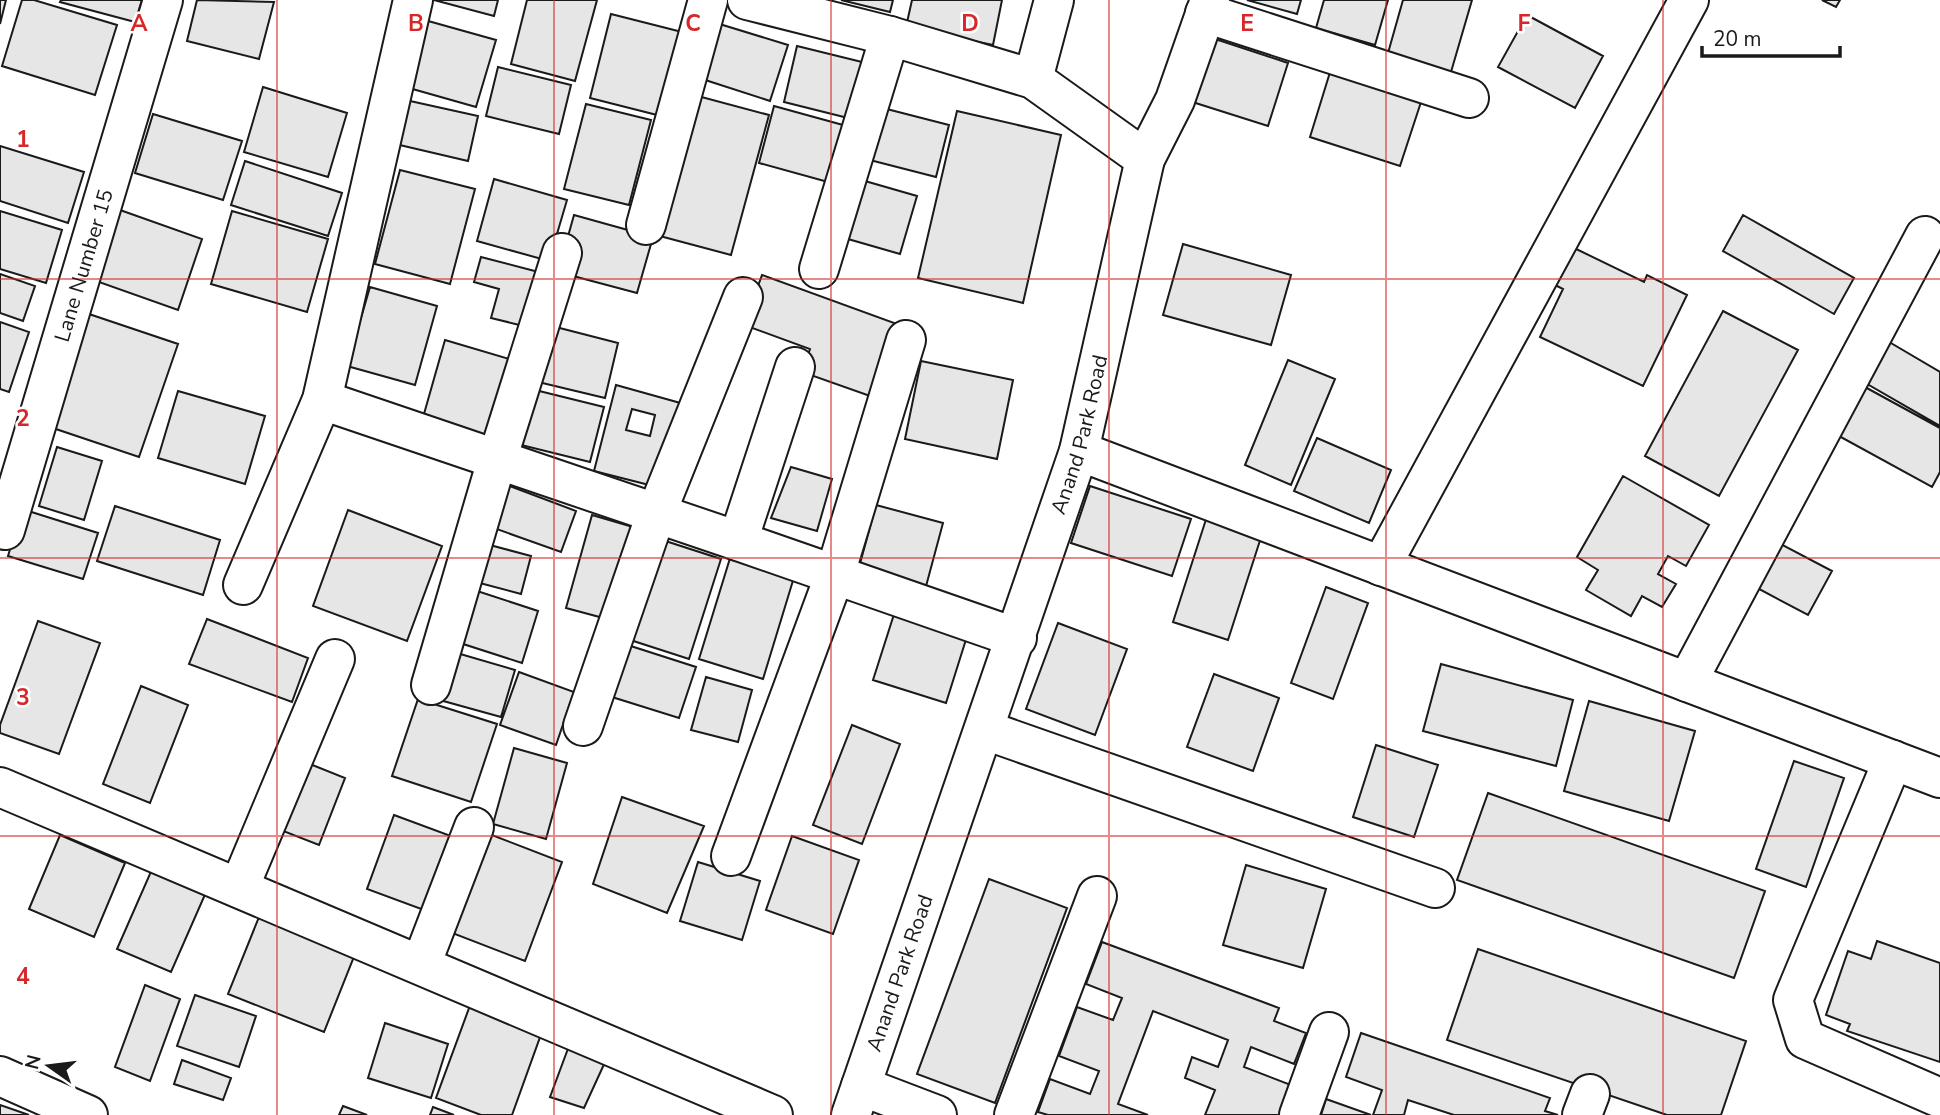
<svg xmlns="http://www.w3.org/2000/svg" width="1940" height="1115" font-family="'Nunito Sans',sans-serif">
<style>
.building{fill:#e6e6e6;stroke:#1a1a1a;stroke-width:2;fill-rule:evenodd}
.lines{fill:none;stroke-linecap:round;stroke-linejoin:round}
.minor-casing{stroke:#1a1a1a;stroke-width:42}
.minor{stroke:#fff;stroke-width:38}
.grid{fill:none;stroke:#d62828;stroke-width:2;stroke-opacity:0.55}
.labels{text-anchor:middle;stroke-width:5;stroke-linejoin:round;paint-order:stroke}
.street-label{font-size:21px;fill:#1a1a1a;stroke:#fff}
.grid-label{font-size:23px;text-anchor:middle;font-weight:bold;fill:#d62828;stroke:#fff;stroke-width:5;stroke-linejoin:round;paint-order:stroke}
</style>
<rect width="100%" height="100%" fill="#fff"/>
<path class="building" d="M0 0H6L0 24Z
M22 0H34L117 25 95 95 2 66Z
M61 0H142L135 22 60 2Z
M197 0 274 2 259 59 187 41Z
M434 0H498L494 16Z
M527 0H597L575 81 511 64Z
M841 0H893L890 12Z
M912 0H1002L993 45 906 27Z
M1247 0H1301L1297 14Z
M1324 0H1388L1375 45 1316 28Z
M1403 0H1472L1451 72 1388 53Z
M1822 0H1840L1836 7Z
M611 14 682 32 661 116 590 98Z
M1527 15 1603 56 1575 108 1498 67Z
M421 19 496 40 476 107 402 86Z
M713 22 788 45 770 101 696 77Z
M1203 35 1288 63 1268 126 1183 99Z
M797 46 862 62 848 118 784 102Z
M498 67 571 85 559 134 486 116Z
M1331 69 1422 99 1400 166 1310 137Z
M263 87 347 113 328 177 244 152Z
M694 95 769 115 731 255 656 235Z
M401 99 478 116 468 161 391 143Z
M586 104 651 120 629 205 564 189Z
M774 106 843 125 828 182 759 163Z
M875 106 949 125 936 177 862 158Z
M957 111 1061 135 1023 303 918 278Z
M153 114 242 141 223 200 135 173Z
M0 146 84 172 68 223 0 201Z
M245 161 342 193 328 236 231 205Z
M400 170 475 189 450 284 375 264Z
M494 179 567 200 549 261 477 241Z
M858 179 917 196 900 254 841 237Z
M120 210 202 239 178 310 96 281Z
M0 211 62 230 46 283 0 269Z
M232 211 328 239 307 312 211 284Z
M574 215 653 237 637 293 558 272Z
M1743 215 1854 278 1834 314 1723 251Z
M1183 244 1291 275 1271 345 1163 315Z
M1568 245 1644 282 1647 275 1687 295 1643 386 1540 337 1563 289 1549 282Z
M481 257 550 275 536 329 491 318 499 289 474 282Z
M0 274 35 286 23 321 0 313Z
M762 275 897 324 870 396 802 372 810 349 744 325Z
M370 287 437 306 415 385 347 366Z
M1723 311 1798 350 1719 496 1645 456Z
M83 312 178 344 139 457 44 425Z
M0 322 29 332 9 392 0 389Z
M548 325 618 343 605 398 534 381Z
M1879 336 1940 372V426L1855 377Z
M445 340 516 361 490 448 420 428Z
M1288 360 1335 379 1291 485 1245 465Z
M921 361 1013 380 997 459 905 439Z
M1854 381 1940 428V472L1932 487 1828 430Z
M616 385 684 404 661 488 594 471ZM632 409 655 415 650 436 626 430Z
M523 387 604 407 590 462 509 442Z
M178 391 265 416 245 484 158 458Z
M1317 438 1391 470 1369 523 1294 491Z
M57 447 102 461 84 520 39 506Z
M791 467 832 479 817 531 771 518Z
M1623 476 1709 525 1686 566 1668 556 1658 574 1676 584 1662 607 1642 596 1631 616 1586 590 1598 570 1577 557Z
M507 485 576 511 561 552 491 527Z
M1090 486 1191 519 1172 576 1071 543Z
M876 505 943 523 925 590 858 571Z
M115 506 220 540 203 595 97 561Z
M22 509 98 533 83 579 8 556Z
M348 510 442 546 407 641 313 606Z
M1209 510 1264 528 1228 640 1173 622Z
M592 515 633 527 607 619 566 608Z
M650 536 721 559 689 659 618 636Z
M1769 538 1832 571 1808 615 1746 582Z
M486 544 531 556 521 594 476 582Z
M731 555 795 574 763 679 699 659Z
M1326 587 1368 603 1333 699 1291 683Z
M474 590 538 611 522 663 457 642Z
M896 608 969 630 946 703 873 680Z
M207 619 308 658 292 702 189 664Z
M38 621 100 643 59 754 0 733V725Z
M1058 623 1127 649 1095 735 1026 709Z
M612 640 696 667 679 718 596 692Z
M450 651 515 670 501 717 436 699Z
M1441 664 1573 700 1556 766 1423 731Z
M519 672 574 692 556 745 500 725Z
M1214 674 1279 698 1253 771 1187 747Z
M706 677 752 690 738 742 691 730Z
M141 686 188 705 150 803 103 784Z
M418 699 497 724 471 802 392 776Z
M1589 701 1695 731 1669 821 1564 791Z
M852 725 900 744 862 844 813 825Z
M1376 745 1438 765 1414 837 1353 817Z
M514 748 567 763 546 839 493 824Z
M1794 761 1844 778 1806 887 1756 869Z
M305 762 345 778 319 845 278 829Z
M1488 793 1765 891 1734 978 1457 880Z
M622 797 704 826 667 913 593 884Z
M394 815 459 839 432 913 367 889Z
M484 832 562 862 525 961 447 931Z
M60 835 125 863 94 937 29 909Z
M792 836 859 860 833 934 766 910Z
M698 862 760 881 742 940 680 921Z
M1246 865 1326 889 1303 968 1223 945Z
M153 867 207 890 171 972 117 949Z
M989 879 1067 908 995 1103 917 1074Z
M259 917 355 954 324 1032 228 994Z
M1877 941 1940 963V1062L1847 1031 1850 1024 1826 1015 1848 951 1871 959Z
M1102 942 1279 1008 1274 1021 1306 1033 1294 1064 1251 1047 1244 1067 1291 1085 1280 1115H1205L1215 1090 1185 1078 1192 1057 1218 1067 1228 1040 1153 1011 1118 1104 1148 1115H1048L1038 1112 1050 1079 1090 1094 1099 1071 1059 1056 1077 1007 1113 1020 1122 998 1086 984Z
M1478 949 1746 1041 1721 1115H1667L1447 1040Z
M145 985 180 999 150 1081 115 1067Z
M195 995 256 1016 239 1067 177 1046Z
M472 1000 544 1026 512 1115H481L436 1098Z
M385 1023 448 1044 431 1098 368 1078Z
M1361 1033 1550 1098 1545 1111 1558 1115H1454L1408 1100 1404 1115H1373L1382 1090 1346 1077Z
M569 1046 606 1060 584 1108 550 1097Z
M182 1060 231 1078 223 1100 174 1084Z
M1326 1099 1371 1115H1321Z
M0 1105 29 1115H0Z
M343 1106 367 1115H339Z
M433 1107 454 1115H430Z"/>
<g class="lines">
<defs>
<g id="minor">
<path d="M747 0 890 36 1033 79 1145 159"/>
<path d="M1205 13 1469 98"/>
<path d="M1033 79 1054 0"/>
<path d="M646 225 708 0"/>
<path d="M819 269 890 36"/>
<path d="M322 400 738 541 1017 638"/>
<path d="M1079 451 1940 778"/>
<path id="s1" d="M5 530 163 0"/>
<path d="M738 541 795 367"/>
<path d="M1381 566 1689 0"/>
<path d="M243 585 322 400 413 0"/>
<path d="M1687 682 1925 236"/>
<path d="M431 685 497 460 562 253"/>
<path d="M583 726 656 514 743 297"/>
<path d="M985 730 1435 888"/>
<path d="M1893 760 1793 1000 1805 1039 1940 1098"/>
<path d="M0 787 773 1115"/>
<path d="M731 856 835 574 906 340"/>
<path d="M239 888 335 659"/>
<path d="M421 965 474 827"/>
<path d="M0 1076 88 1115"/>
<path d="M861 1086 937 1115"/>
<path id="s2" d="M851 1115 1079 451 1145 159 1175 100 1210 0"/>
<path d="M1014 1115 1097 896"/>
<path d="M1299 1115 1329 1032"/>
<path d="M1582 1115 1590 1094"/>
</g>
</defs>
<use href="#minor" class="minor-casing"/>
<use href="#minor" class="minor"/>
</g>
<path class="grid" d="M277 0V1115M554 0V1115M831 0V1115M1109 0V1115M1386 0V1115M1663 0V1115M0 279H1940M0 558H1940M0 836H1940"/>
<g class="labels">
<g class="street-label">
<text dy="7" stroke="none"><textPath href="#s1" startOffset="276">Lane Number 15</textPath></text>
<text dy="7" stroke="none"><textPath href="#s2" startOffset="718">Anand Park Road</textPath></text>
<text dy="7" stroke="none"><textPath href="#s2" startOffset="150">Anand Park Road</textPath></text>
</g>
</g>
<g class="grid-label">
<text x="139" y="31">A</text>
<text x="416" y="31">B</text>
<text x="693" y="31">C</text>
<text x="970" y="31">D</text>
<text x="1247" y="31">E</text>
<text x="1524" y="31">F</text>
<text x="23" y="147">1</text>
<text x="23" y="426">2</text>
<text x="23" y="705">3</text>
<text x="23" y="984">4</text>
</g>
<g transform="translate(49 1066) rotate(284)" stroke="#ffffff" stroke-width="5" paint-order="stroke">
<path d="M0-5L12 26L0 18L-12 26Z" fill="#1a1a1a"/>
<text y="-10" font-size="19" font-weight="bold" text-anchor="middle" fill="#1a1a1a">N</text>
</g>
<path d="M1702 46v10h138v-10" fill="none" stroke="#1a1a1a" stroke-width="3.5"/>
<text x="1713" y="46" font-size="21" fill="#1a1a1a" stroke="#ffffff" stroke-width="5" paint-order="stroke">20 m</text>
</svg>
